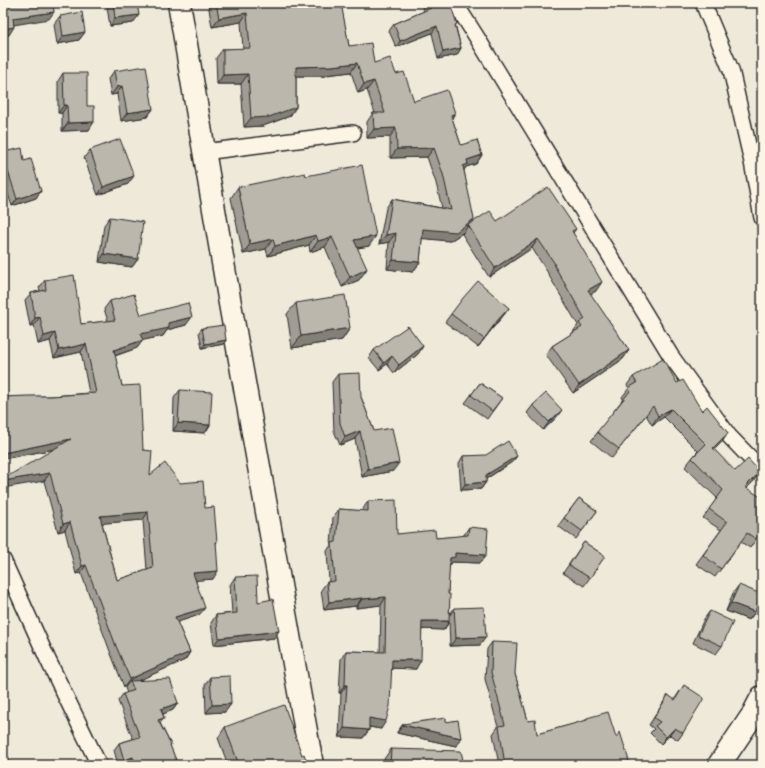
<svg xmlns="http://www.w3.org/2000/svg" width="765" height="768" font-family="'Indie Flower',sans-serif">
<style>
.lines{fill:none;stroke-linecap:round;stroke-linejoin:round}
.minor-casing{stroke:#2b2b2b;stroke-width:18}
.primary-casing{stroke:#2b2b2b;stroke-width:25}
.trunk-casing{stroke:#2b2b2b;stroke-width:25}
.minor{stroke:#fcf5e5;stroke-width:15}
.primary{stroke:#fcf5e5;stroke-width:22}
.trunk{stroke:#fcf5e5;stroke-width:22}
.wall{fill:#a29d94;stroke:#2b2b2b;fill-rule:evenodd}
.shaded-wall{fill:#848078;stroke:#2b2b2b}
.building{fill:#bcb7ac;stroke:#2b2b2b;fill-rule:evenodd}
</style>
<rect width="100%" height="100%" fill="#efe9da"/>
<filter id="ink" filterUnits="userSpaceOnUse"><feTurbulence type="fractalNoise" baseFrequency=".025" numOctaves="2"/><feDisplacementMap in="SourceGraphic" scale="8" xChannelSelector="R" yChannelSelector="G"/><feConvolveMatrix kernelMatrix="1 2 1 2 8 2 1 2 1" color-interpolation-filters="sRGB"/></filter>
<g filter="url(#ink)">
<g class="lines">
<defs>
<path id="minor" d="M455 3 476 36 671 356 729 436 762 470
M703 3 731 70 752 162 762 218
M204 152 353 133
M3 560 48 660 99 765"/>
<path id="primary" d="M179 3 229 298 312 765"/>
<path id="trunk" d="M719 765 752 716 762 697"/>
</defs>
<use href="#minor" class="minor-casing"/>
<use href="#primary" class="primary-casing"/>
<use href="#trunk" class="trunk-casing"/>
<use href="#minor" class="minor"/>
<use href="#primary" class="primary"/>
<use href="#trunk" class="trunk"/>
</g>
<path class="wall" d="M110 3H137L133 23 110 26 107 7Z
M208 3H343L341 6 349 46 374 63 396 74 414 101 455 113 452 118 461 145 482 155 476 164 466 167 464 170 472 223 497 221 576 229 573 233 596 291 590 294 629 350 623 359 573 393 546 355 552 346 573 333V332L578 325 548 274V273L532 248 489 277 462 234 464 232 450 241 422 238 420 262 413 272 387 269 389 242 379 244 386 208 392 199 442 208 436 183 427 157 390 158V137L367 138V122L373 113H375L367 90 358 93 351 72 326 75 325 76H296V107L290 116 263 126 244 127 241 84H217L216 58 223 49H243L241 22 212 27Z
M420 3H450L461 48 457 55 438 59 432 33 396 47 389 31 394 24 424 11Z
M60 16 85 32 79 40 57 44 54 24Z
M114 71 153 109 147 117 121 121 117 94 111 95 108 79Z
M63 73 87 106 89 130 62 131V113H58V81Z
M90 150 128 184 98 195 84 158Z
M3 152 24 161 41 191 36 198 12 206 3 179Z
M306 176 369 246 357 248 359 280 342 287 325 247 310 252 309 245 268 256 266 249 243 254 231 198 238 187Z
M110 217 138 259 132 267 99 262 104 225Z
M45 280 81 324 108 321 104 309 110 301 141 315 186 325 167 330 163 336 143 340 137 348 115 356 122 386 143 450 150 475 180 483 205 508 217 542 216 543 213 579 196 580 199 615 177 622 190 652 185 660 139 680 178 703 173 710 163 714 164 718 160 723 171 745 170 746 178 765H128V764L118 765 114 750 119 743 133 739 118 701 123 694 127 693 125 688 126 686 124 687 111 654 81 573 76 574 65 530 58 532 44 481 54 449 3 459V397L51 396 89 393 81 352 54 358 50 341 38 344 34 325 30 326 25 300 31 293 40 291 39 288ZM143 520 147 570 117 580 102 523Z
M296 303 350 328 342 340 292 348 287 314Z
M509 308 503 316 492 329 478 347 445 322 451 314Z
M202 328 226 340 224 344 202 348 199 332Z
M423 346 418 354 394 373 387 364 379 370 369 358 374 350Z
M338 374 361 397 374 431 393 471 362 477 355 439 340 445 334 431 332 382Z
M633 377 677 383 702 411 728 433 722 442 714 450 735 471 754 481 747 488 756 539 750 548 741 542 715 577 696 564 721 530 703 518 717 498 685 467 692 458 698 451 664 417 652 425 646 415 612 458 591 441 623 399 622 397 629 388 627 385Z
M480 383 502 398 487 419 465 403Z
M180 390 210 425 205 433 173 431 174 398Z
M533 405 556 418 543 430 527 413Z
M463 456H517L512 462 486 479V482L481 489 461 490 459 463Z
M579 498 597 511 576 539 558 526Z
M368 501 397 534 436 538 463 536 469 527 486 555 480 563 452 562 449 565 448 594 450 615 454 608 486 637 480 645 450 646 449 622 444 630 422 629 416 669 392 668 381 729 369 727V730L363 738 339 737 341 693H339L341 659 346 651 380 652 381 605 356 608V606L324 610 321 590 327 582H329L327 551 331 545 333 517 339 509 363 511V509Z
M584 542 605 556 584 586 563 573Z
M235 577 258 602 274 638 214 645 211 623 216 615 232 613 230 585Z
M739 585 755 612 749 620 726 611 733 593Z
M710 611 722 646 716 654 693 643 704 619Z
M492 642 515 674 528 721 537 734 585 721 587 718 616 737 630 765H499L493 734 498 727 485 679 487 649Z
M210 677 231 704 225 712 206 713 205 685Z
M684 685 683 733 678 740 670 735 661 744 650 733 654 729 649 725 668 695 674 700Z
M446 722 461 738 456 746 397 733V732L403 724Z
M225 727 302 755 308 765H228L218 738Z
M391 749 464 765H384V759Z"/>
<path class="shaded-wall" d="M54 12 49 19 8 26 13 18Z
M247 13 241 22 212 27 219 18Z
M139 15 133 23 110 26 115 18Z
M437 26 432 33 396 47 400 41Z
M14 27 9 35 3 36V29Z
M85 32 79 40 57 44 63 36Z
M461 48 457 55 438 59 443 52Z
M357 63 351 72 326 75 325 76H290L296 67 332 66Z
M248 74 241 84H217L223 75Z
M374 81 367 90 358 93 364 84Z
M122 86 117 94 111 95 117 87Z
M64 105H67L62 113H58Z
M296 107 290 116 263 126 244 127 251 118Z
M153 109 147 117 121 121 127 113Z
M455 113 449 123 451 115Z
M94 122 89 130 62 131 68 123Z
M396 128 390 137 367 138 374 129Z
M434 148 427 157 390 158 397 149Z
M482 155 476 164 466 167 462 173 456 175 467 160Z
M134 176 128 184 98 195 103 187Z
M41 191 36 198 12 206 17 199Z
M474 219 469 227 468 225 464 232 450 241 416 238 423 229Z
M396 233 389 242 379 244 386 235Z
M316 235 309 245 268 256 275 246Z
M376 236 369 246 346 250 354 240Z
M332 237 325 247 310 252 318 241Z
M273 239 266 249 243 254 250 244Z
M538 239 532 248 489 277 495 268Z
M104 254 138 259 132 267 99 262Z
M393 260 420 262 413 272 387 269Z
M367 269 359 280 342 287 350 277Z
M602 282 596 291 582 299 588 290Z
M509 308 503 316 492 329 478 347 497 321Z
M40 317 34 325 30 326 35 318Z
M192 317 186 325 167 330 163 336 135 342 140 334 168 323Z
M350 328 342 340 292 348 301 336Z
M55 333 50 341 38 344 44 336Z
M143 340 137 348 108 358 114 350Z
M226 340 224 344 202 348 205 344Z
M86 344 81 352 54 358 59 350Z
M423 346 418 354 394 373 399 365Z
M629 350 623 359 573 393 579 385Z
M392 356 387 364 379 370 384 363Z
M671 409 664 417 652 425 658 416Z
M562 410 556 418 543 430 549 422Z
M178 423 210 425 205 433 173 431Z
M360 431 355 439 340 445 345 437Z
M728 433 722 442 707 457 713 448Z
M71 439 65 447 3 459V453Z
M517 456 512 462 481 482 486 475Z
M399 463 393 471 362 477 368 469Z
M760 472 754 481 739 496 745 487Z
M50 473 44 481 3 488V481Z
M486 482 481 489 461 490 465 484Z
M148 512 143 520 95 524 100 516Z
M70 522 65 530 58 532 63 524Z
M455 553 486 555 480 563 452 562 449 565 450 558Z
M86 565 81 573 76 574 82 566Z
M218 571 213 579 188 581 193 573Z
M386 597 381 605 356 608 362 599Z
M362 598 356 606 324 610 329 602Z
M731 603 755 612 749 620 726 611Z
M205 608 199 615 169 625 175 617Z
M422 621H449L444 630 416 629Z
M279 631 274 638 214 645 219 638Z
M486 637 480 645 450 646 456 638Z
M190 652 185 660 131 684 130 681 126 686 124 687 130 679Z
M392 660H421L416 669 387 668Z
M345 685H347L341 693H339Z
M178 703 173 710 155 717 161 709Z
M231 704 225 712 206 713 212 705Z
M164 718 159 725 158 720Z
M369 718 386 721 381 729 364 726Z
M403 725 461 738 456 746 397 733Z
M344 728 369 730 363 738 339 737Z
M675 728 670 735 661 744 666 737Z
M133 757 128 764 120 765 124 760Z"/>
<path class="building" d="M3 3H53L54 12 13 18 14 27 3 29Z
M113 3H137L139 15 115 18Z
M216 3H341L349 46 371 43 374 63 390 58 396 74 404 72 414 101 447 90 455 113 451 115 461 145 477 140 482 155 467 160 468 164 463 166 474 219 456 232 423 229 420 262 393 260 396 233 386 235 392 199 451 210 443 174 434 148 397 149 396 128 374 129 373 113H385L374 81 364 84 357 63 332 66 296 67V107L269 117 251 118 248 74 223 75V49L250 48 247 13 219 18Z
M428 3H450L457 24 455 25 461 48 443 52 437 26 400 41 394 24 431 8Z
M82 12 85 32 63 36 60 16Z
M146 66 153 109 127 113 122 86 117 87 114 71Z
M63 73H87V106H94V122L68 123 67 105H64Z
M120 139 134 176 103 187 90 150Z
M22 148 24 161 31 159 41 191 17 199 7 168 3 152Z
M362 165 376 236 354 240 367 269 350 277 332 237 318 241 316 235 275 246 273 239 250 244 238 187 305 173 306 176Z
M548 187 576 229 572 231 602 282 588 290 629 350 579 385 552 346 582 327 579 323 585 319 554 265 555 264 538 239 495 268 468 225 490 211 497 221Z
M110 217 143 222 138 259 104 254Z
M74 275 81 324 115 320 110 301 134 294 141 315 188 303 192 317 168 323 169 328 140 334 143 340 114 350 122 386 140 385 143 450 152 451 150 475 165 463 180 483 203 481 205 508 214 507 217 542H216L218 571 193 573 205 608 175 617 190 652 130 679 116 646 86 565 82 566 70 522 63 524 50 473 3 481V479L71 439 3 453V397L27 396H51L96 393 86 344 59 350 55 333 44 336 40 317 35 318 31 293 46 290 45 280ZM148 512 153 568 117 580 100 516Z
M478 281 509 308 497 321 484 339 451 314 463 298Z
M345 295 350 328 301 336 296 303Z
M224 325 226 340 205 344 202 328Z
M408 326 423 346 399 365 392 356 384 363 374 350 392 337Z
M663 359 677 383 683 380 702 411 707 406 728 433 713 448 735 471 748 459 760 472 745 487 762 498V530L756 539 747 533 721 569 703 555 727 522 709 509 723 490 692 458 706 444 671 409 658 416 653 406 619 449 597 432 630 391 628 388 637 383 633 377Z
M360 373 361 397 374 431 392 428 399 463 368 469 360 431 345 437 340 423 338 374Z
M480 383 502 398 492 411 471 395Z
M180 390 212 392 210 425 178 423Z
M546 393 562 410 549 422 533 405Z
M508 441 517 456 486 475V482L465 484 463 456 486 455Z
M579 498 597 511 582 531 564 518Z
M396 500 397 534 435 530 436 538 468 535 469 527 488 529 486 555 455 553V557L450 558 448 594H450L449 621H422L421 660H392L390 706 386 721 369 718V730L344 728 347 685H345L346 651 385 652 386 597 362 599V598L329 602 327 582 335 581 332 543 336 542 339 509 368 511V501Z
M584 542 605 556 590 578 569 565Z
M257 576 258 602 273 599 279 631 219 638 216 615 237 613 235 577Z
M739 585 761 594 755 612 731 603Z
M484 607 486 637 456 638 454 608Z
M710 611 733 622 722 646 698 635Z
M492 642 517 643 515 674 528 721 535 720 537 734 587 720V718L608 712 616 737 620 732 630 764 627 765H505L499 726 505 725 491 672Z
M230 676 231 704 212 705 210 677Z
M170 679 178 703 161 709 164 718 158 720 171 745H170L178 765H136L133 757 124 760 119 743 140 737 123 694 134 690 130 681Z
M684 685 704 698 683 733 675 728 666 737 655 726 660 722 654 718 668 695 675 700Z
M284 705 302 755 304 754 308 765H239L225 727Z
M446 718V722L458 720 461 738 403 725V724Z
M3 720 6 728 3 729Z
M3 748 13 765H3Z
M391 749 461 751 464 765H390Z"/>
</g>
<rect width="765" height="768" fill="none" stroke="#fcf5e5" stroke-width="16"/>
<rect x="8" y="8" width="749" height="752" fill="none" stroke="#2b2b2b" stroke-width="1.5" filter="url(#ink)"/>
</svg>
